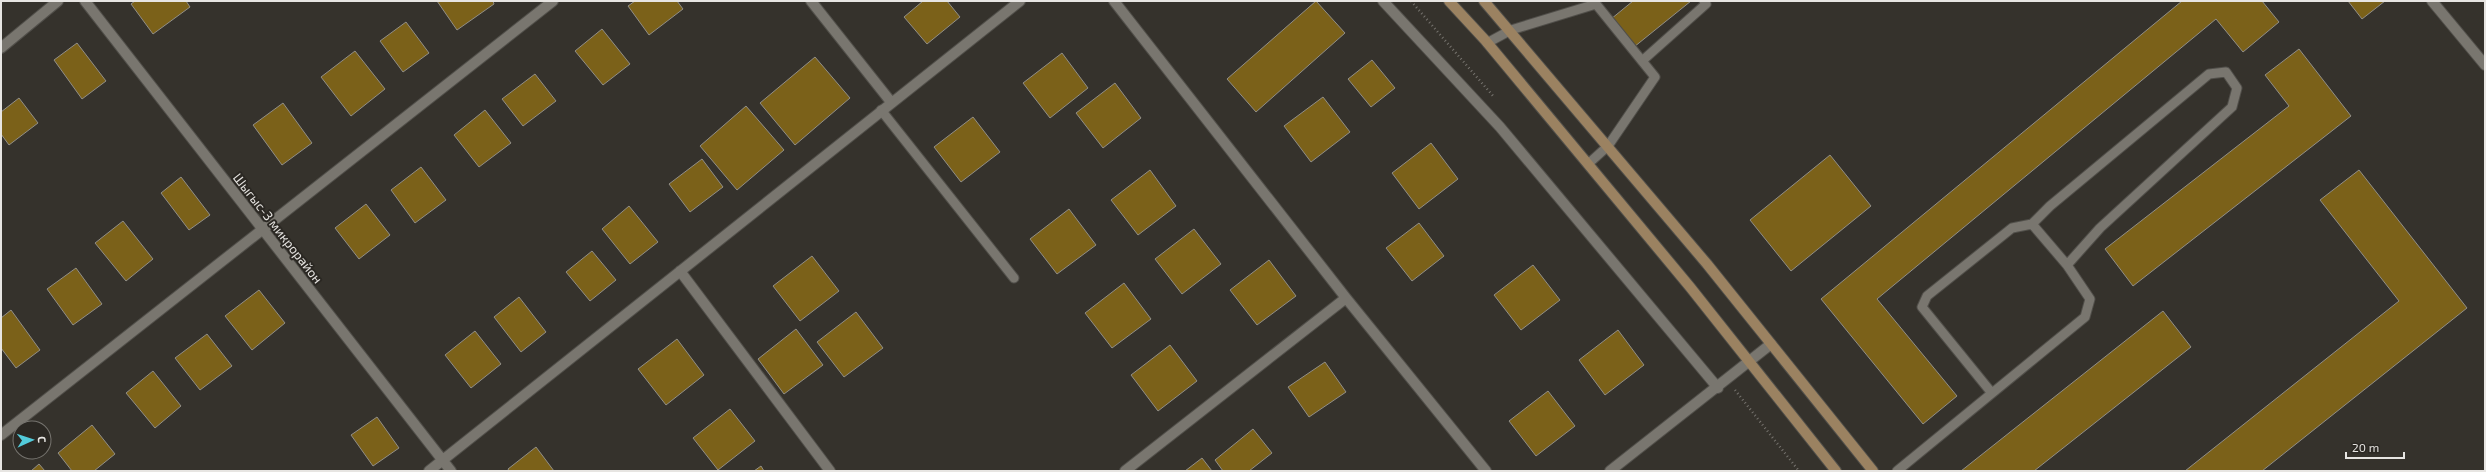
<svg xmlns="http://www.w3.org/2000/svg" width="2486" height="472" font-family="'Exo 2',sans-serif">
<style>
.building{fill:#7b6119;stroke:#918e87}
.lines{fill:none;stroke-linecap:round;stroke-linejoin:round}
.lane-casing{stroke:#514f4a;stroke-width:11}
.street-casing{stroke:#514f4a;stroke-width:12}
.secondary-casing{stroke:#514f4a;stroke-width:12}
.path{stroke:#77746f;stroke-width:2.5;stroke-dasharray:1 3;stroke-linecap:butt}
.lane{stroke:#79766f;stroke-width:9}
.street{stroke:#79766f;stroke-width:10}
.secondary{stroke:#9b8261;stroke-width:10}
.labels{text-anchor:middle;stroke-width:4;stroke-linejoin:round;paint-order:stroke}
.street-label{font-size:13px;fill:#e7e5e2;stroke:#2b2823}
</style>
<rect width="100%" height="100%" fill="#35322c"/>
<path class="building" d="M135 1H186L190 7 153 34 131 4Z
M437 1H493L494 4 457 30Z
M635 1H677L683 9 649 35 628 6Z
M923 1H947L960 17 927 44 904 17Z
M1316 1 1345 33 1256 112 1227 79Z
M1633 1H1691L1634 47 1611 19Z
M2182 1H2262L2279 22 2243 52 2216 19 1877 299 1957 396 1923 424 1821 299Z
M2348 1H2385L2362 19Z
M406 22 429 53 403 72 380 41Z
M602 29 630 64 603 85 575 51Z
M77 43 106 81 82 99 54 60Z
M2299 49 2351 116 2133 286 2105 249 2289 106 2265 75Z
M355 51 385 89 351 116 321 77Z
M1062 53 1088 88 1050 118 1023 83Z
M815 57 850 98 795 145 760 103Z
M1372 60 1395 88 1371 107 1348 79Z
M535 74 556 101 523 126 502 99Z
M1115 83 1141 118 1103 148 1076 113Z
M1323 97 1350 132 1311 162 1284 126Z
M19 98 38 123 9 145 1 134V112Z
M283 103 312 143 282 165 253 125Z
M746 106 784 150 737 190 700 146Z
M485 110 511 143 479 167 454 135Z
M973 117 1000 152 961 182 934 147Z
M1431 143 1458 179 1419 209 1392 173Z
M1830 155 1871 206 1791 271 1750 220Z
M702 159 723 187 690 212 669 184Z
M421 167 446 200 415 223 391 190Z
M1150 170 1176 206 1138 235 1111 200Z
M2359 170 2467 308 2262 471H2185L2399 301 2320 200Z
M181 177 210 215 189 230 161 193Z
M366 204 390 235 359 259 335 228Z
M629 206 658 242 630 264 602 229Z
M1069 209 1096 245 1057 274 1030 239Z
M123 221 153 259 126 281 95 243Z
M1419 223 1444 256 1412 281 1386 248Z
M1194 229 1221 264 1182 294 1155 259Z
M592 251 616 280 590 301 566 272Z
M812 256 839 291 800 321 773 286Z
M1269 260 1296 296 1257 325 1230 290Z
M1533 265 1560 300 1521 330 1494 295Z
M76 268 102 304 73 325 47 289Z
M1124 283 1151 319 1112 348 1085 313Z
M259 290 285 323 252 350 225 316Z
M519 297 546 332 521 352 494 317Z
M11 310 40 350 16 368 1 348V318Z
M2163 311 2191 347 2034 471H1961Z
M856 312 883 348 844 377 817 342Z
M796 329 823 365 784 394 758 359Z
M1618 330 1644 365 1605 395 1579 360Z
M475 331 501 364 471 388 445 355Z
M207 334 232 366 200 390 175 358Z
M677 339 704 375 666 405 638 369Z
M1170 345 1197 381 1158 411 1131 375Z
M1325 362 1346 392 1309 417 1288 387Z
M153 371 181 406 155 428 126 393Z
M1548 391 1575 426 1536 456 1509 421Z
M730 409 755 441 718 470 693 438Z
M377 417 399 448 373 466 351 435Z
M92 425 115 454 94 471H72L58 453Z
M1253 429 1272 453 1249 471H1223L1215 460Z
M536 447 554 471H509L508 469Z
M1202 458 1212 471H1185Z
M39 464 45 471H31Z
M761 466 764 471H754Z"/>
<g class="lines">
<defs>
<path id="lane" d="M1487 43 1511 30 1596 4 1655 77 1608 146 1588 164
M1642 61 1706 4 1704 1
M881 110 1014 278
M2032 224 2050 206 2209 74 2226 72 2237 88 2232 107 2100 228 2067 265
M1897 471 2085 317 2090 299 2067 265 2032 224 2012 228 1927 296 1922 307 1991 392"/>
<path id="street" d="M85 1 451 471
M811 1 891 102
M1114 1 1346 298 1486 471
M1383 1 1500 127 1718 388
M2432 1 2485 65
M1 48 58 1
M680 271 830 471
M1 435 553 1
M429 471 1020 1
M1125 471 1346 298
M1610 471 1771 344"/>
<path id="secondary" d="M1449 1 1485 40 1690 287 1836 471
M1484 1 1707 264 1873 471"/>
</defs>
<use href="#lane" class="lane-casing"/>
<use href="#street" class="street-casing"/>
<use href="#secondary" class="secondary-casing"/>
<path class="path" d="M1411 1 1494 97
M1735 390 1799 471"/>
<use href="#lane" class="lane"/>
<use href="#street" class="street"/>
<use href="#secondary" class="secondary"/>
</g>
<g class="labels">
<g class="street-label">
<text transform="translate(278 228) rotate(52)" y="5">Шыгыс-3 микрорайон</text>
</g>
</g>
<rect width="2486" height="472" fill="none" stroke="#e7e5e2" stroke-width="4"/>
<g transform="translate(32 440) rotate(87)"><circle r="19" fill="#2b2823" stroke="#76746f"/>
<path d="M0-3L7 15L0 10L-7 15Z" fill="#53cbda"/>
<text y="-6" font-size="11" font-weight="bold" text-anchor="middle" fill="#e7e5e2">С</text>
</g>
<path d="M2346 452v6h58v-6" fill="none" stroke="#e7e5e2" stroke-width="2"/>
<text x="2352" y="452" font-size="12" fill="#e7e5e2" stroke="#2b2823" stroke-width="3" paint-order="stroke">20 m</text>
</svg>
